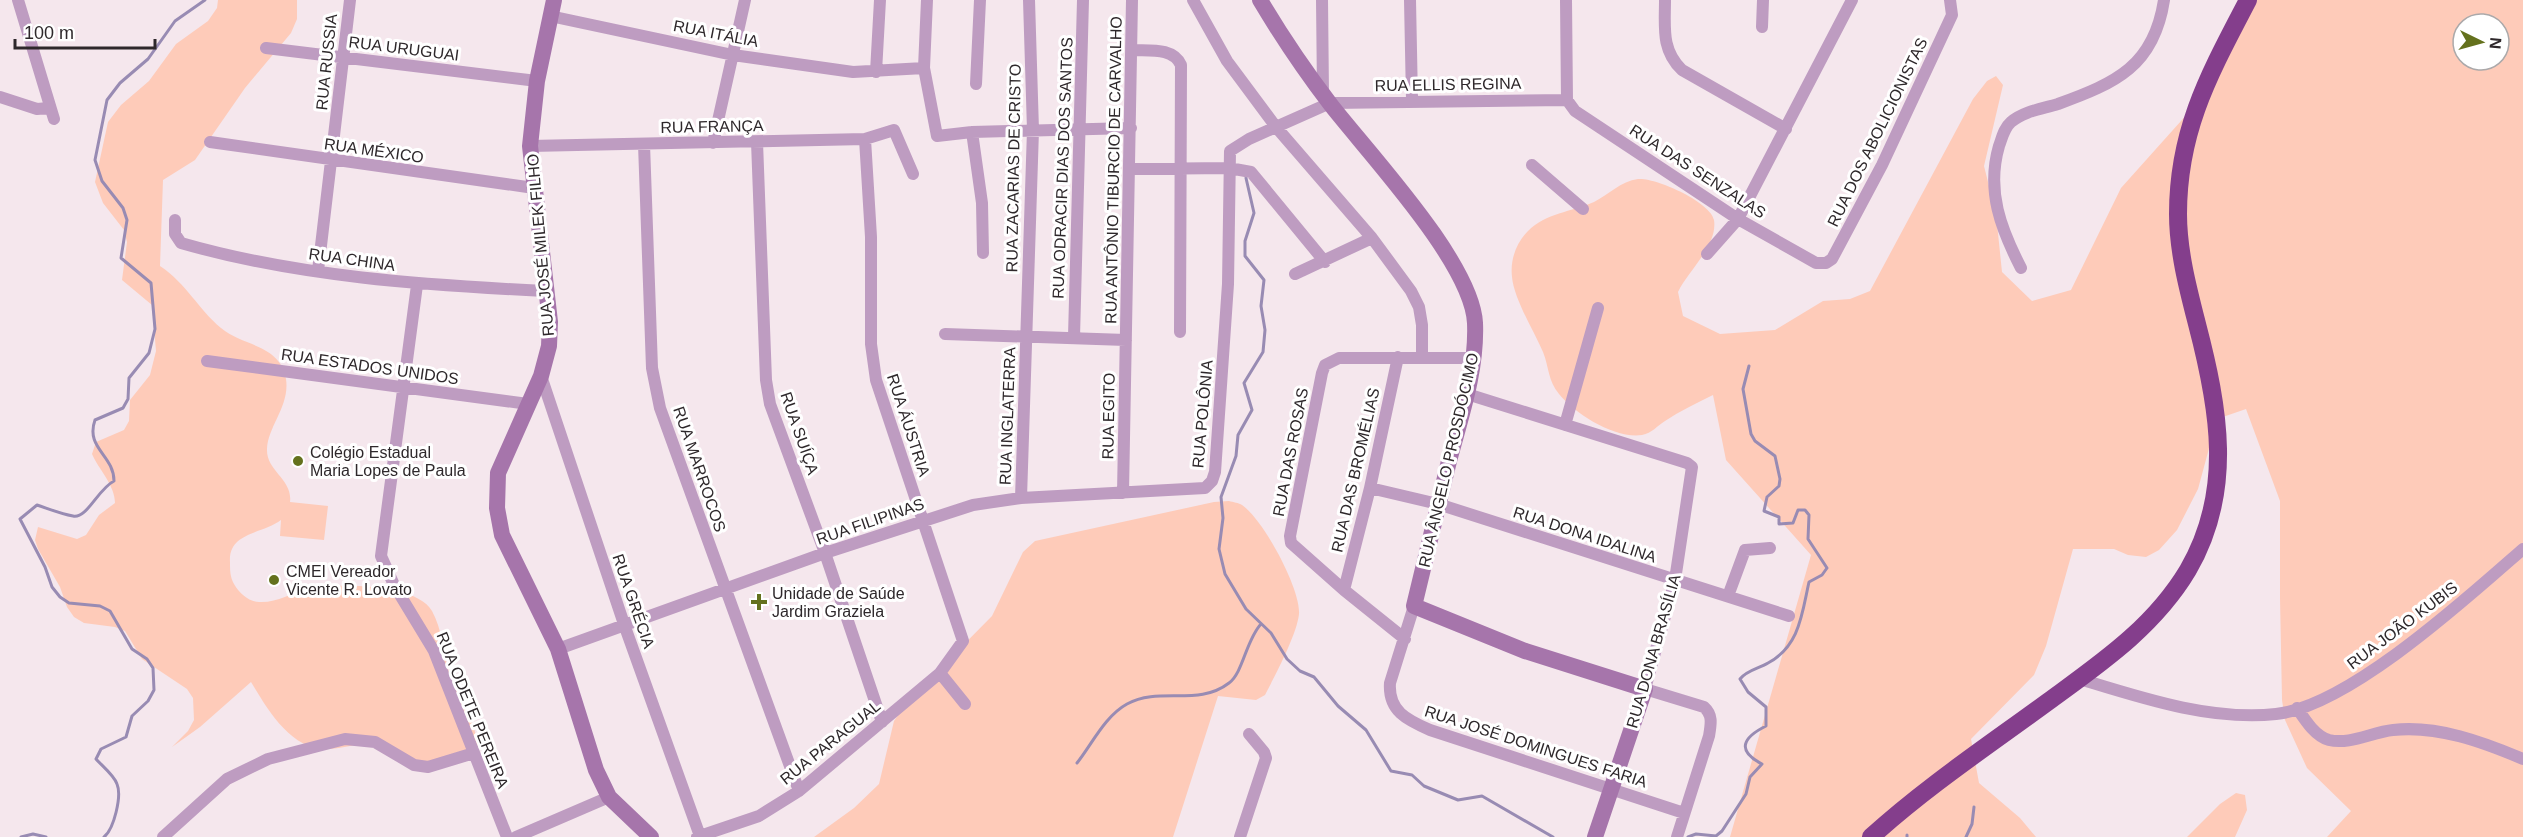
<svg xmlns="http://www.w3.org/2000/svg" width="2523" height="837" font-family="Helvetica,sans-serif">
<style>
.green{fill:#fecbb9;fill-rule:evenodd}
.lines{fill:none;stroke-linecap:round;stroke-linejoin:round}
.stream{stroke:#988bb3;stroke-width:3}
.street{stroke:#be9cc1;stroke-width:12}
.secondary{stroke:#a675ab;stroke-width:16}
.highway{stroke:#843e8c;stroke-width:18}
.poi-dot{fill:#64711d;stroke:#fff;stroke-width:2}
.labels{text-anchor:middle;stroke-width:6;stroke-linejoin:round;paint-order:stroke}
.street-label{font-size:16px;fill:#2e282b;stroke:#fff}
.poi-label{font-size:16px;fill:#2e282b;stroke:#fff;text-anchor:start}
</style>
<rect width="100%" height="100%" fill="#f5e7ed"/>
<path class="green" d="M218 0H297V19L291 33 245 88 195 160 163 180 160 266C188 285 197 308 221 328 244 347 280 344 286 379 290 406 268 426 267 449 266 471 293 479 290 502L328 506 324 540 280 536 281 520C263 534 228 532 230 562 230 570 230 577 234 584 239 593 249 602 259 602 277 603 291 593 307 589 336 583 416 583 432 611 442 629 443 650 448 669 455 695 474 716 478 745 463 752 443 764 427 765 412 766 387 749 371 745 357 743 344 748 330 749 292 752 268 710 251 682L200 727 172 747 188 731 194 720 193 698 187 689 142 659 125 631 115 627 84 623 74 617 67 607 60 587 38 549 35 540 38 527 77 539 86 535 99 515 115 503C115 485 99 470 92 454L96 442 124 430 129 421 130 400 150 375 156 351 152 305 122 280 127 242 124 230 103 203 95 182 108 122 121 105 149 81 176 44 208 21 217 8Z
M2257 0H2523V837H2327L2351 811 2307 768 2285 720 2282 700 2280 598V501L2246 409 2217 419 2198 489 2177 530 2159 550 2146 557 2128 555 2114 549H2073L2046 646 2034 675 1971 739 1979 783 2020 818 2036 837H1730L1811 555 1726 460 1713 395C1697 403 1680 411 1665 421 1657 426 1652 433 1642 435 1615 439 1575 414 1559 394 1548 381 1549 367 1543 352 1534 331 1514 299 1512 277 1510 260 1516 243 1528 231 1546 213 1571 212 1594 202 1608 195 1621 181 1638 179 1655 177 1711 202 1714 220 1718 245 1688 271 1678 292L1683 316 1720 334 1775 330 1823 301 1850 299 1870 291 1973 99 1987 81 1996 76 2003 85 1984 166 1996 214 2002 272 2032 301 2071 290 2121 188 2215 83ZM2463 24H2499V60H2463Z
M1229 501C1233 502 1239 503 1242 505 1263 519 1301 589 1299 614 1297 634 1275 676 1265 695L1256 700 1218 696 1173 837H814L854 808 879 784 894 721 908 701 992 616 1023 552 1035 541 1214 502Z
M2236 793 2245 795 2247 810 2235 837H2187L2220 804Z"/>
<g class="lines">
<path class="stream" d="M1246 178 1254 213 1245 241V256L1264 280 1261 306 1265 330 1263 352 1244 383 1252 410 1238 435 1236 456 1221 497 1223 518 1219 549 1225 574 1246 609 1271 633 1287 659 1300 671 1314 677 1338 706 1366 730 1391 771 1412 775 1424 786 1458 800 1482 796 1553 837
M1077 763C1092 744 1105 716 1127 704 1160 686 1198 707 1229 683 1243 673 1246 640 1261 624
M21 837 33 834 46 837
M104 837C114 829 122 796 117 784 114 775 102 766 96 759L101 749 126 737 132 716 148 701 154 690 153 668 147 659 132 649 110 611 100 606 69 603 60 597 52 587 45 567 20 519 37 505C49 509 61 514 73 516 87 519 98 489 114 481 114 455 85 448 95 420L123 408 128 399 129 378 149 353 155 329 151 283 121 258 127 220 123 208 102 181 95 160 107 100 120 83 148 59 175 21 205 0
M1688 837 1696 834 1716 836 1722 831 1746 794 1750 777 1762 764C1735 750 1744 737 1766 726V707L1748 692 1740 679C1747 670 1758 669 1768 663 1800 646 1802 613 1809 582L1822 575 1827 568 1808 539 1809 515 1805 510H1798L1793 523 1779 524V517L1764 511 1767 497 1779 486 1780 479 1775 456 1755 441 1751 434 1743 389 1749 366
M1907 837V835
M1966 837 1972 824 1974 807"/>
<path class="street" d="M18 0 54 119
M927 0 924 68 937 136 972 132 1131 128
M1193 0 1227 61 1276 127 1372 238 1411 291 1419 307 1422 325V356
M1322 0 1323 93
M1410 0 1412 100
M1566 0 1567 100
M1665 0C1665 27 1661 50 1682 70L1786 129
M550 16 733 55 853 72 924 68
M1762 27 1763 0
M266 48 537 81
M1132 50C1149 51 1173 47 1181 65L1180 332
M876 72 880 0
M976 84 980 0
M0 97 37 109 49 108
M1567 100 1575 111 1738 219 1816 263H1826L1832 259 1882 165 1952 15 1950 0
M972 132 982 203 983 253
M210 142 534 188
M757 142 766 380 770 404 825 553 882 722
M713 143 745 0
M644 144 652 368 660 408 799 791
M530 146 865 139 894 130 913 174
M1532 165 1583 209
M1130 169 1229 168 1251 172 1325 262
M175 220V234L181 243C299 277 424 285 545 291
M1707 254 1738 219 1852 0
M2021 268C2001 229 1986 191 1999 146 2002 138 2004 128 2011 122 2024 111 2042 109 2058 104 2116 83 2154 66 2164 0
M318 271 350 0
M1295 274 1372 238
M417 285 381 556 394 585 434 651 507 837
M945 334 1126 340
M1074 337 1083 0
M207 361 528 404
M541 376 625 627 700 836
M1467 394 1687 463 1692 467 1675 580 1645 689 1704 707C1713 715 1711 724 1709 736L1677 837
M1565 425 1598 308
M1370 488 1438 504 1789 616
M1123 493 1132 0
M1021 498 1033 130 1029 0
M1344 590 1370 488 1398 357
M1728 596 1745 550 1770 548
M1414 606 1390 683C1388 711 1407 720 1430 730L1684 813
M1405 639 1344 590 1291 543 1290 536 1322 373 1325 365 1339 358H1474
M558 649 825 553 973 505 1021 498 1205 488 1212 481 1215 472 1228 284 1230 151 1249 139 1330 103 1567 100
M940 673 965 704
M2080 679C2142 698 2211 721 2276 714 2348 707 2468 597 2523 549
M2297 708C2305 720 2315 736 2329 740 2350 745 2372 732 2393 730 2437 725 2483 742 2523 759
M163 837 227 779 268 759 345 739 375 742 414 765 428 767 474 753
M516 837 609 797
M697 837 759 816 799 791 940 673 963 641 876 380 871 344V237L865 139
M1240 837 1266 758 1264 752 1249 734"/>
<path class="secondary" d="M554 0 537 81 530 146 550 322 549 346 541 376 498 473 497 508 502 535 558 649 596 770 609 797 651 837
M1260 0C1282 37 1305 71 1331 105 1370 155 1472 263 1475 323 1477 370 1461 416 1449 461 1437 509 1426 558 1414 606L1525 651 1645 689 1595 837"/>
<path class="highway" d="M1871 837C1926 787 1989 745 2049 701 2101 663 2154 627 2188 570 2234 491 2219 408 2197 324 2188 289 2178 251 2178 214 2178 129 2210 73 2248 0"/>
</g>
<g class="poi-dot">
<circle cx="298" cy="461" r="6"/>
<circle cx="274" cy="580" r="6"/>
<path d="M756 593h6v6h6v6h-6v6h-6v-6h-6v-6h6z"/>
</g>
<g class="labels">
<g class="street-label">
<text transform="translate(716 33) rotate(11)" y="6">RUA ITÁLIA</text>
<text transform="translate(404 48) rotate(7)" y="6">RUA URUGUAI</text>
<text transform="translate(326 62) rotate(-84)" y="6">RUA RUSSIA</text>
<text transform="translate(1448 84) rotate(-1)" y="6">RUA ELLIS REGINA</text>
<text transform="translate(712 126) rotate(-1)" y="6">RUA FRANÇA</text>
<text transform="translate(1877 132) rotate(-64)" y="6">RUA DOS ABOLICIONISTAS</text>
<text transform="translate(374 150) rotate(8)" y="6">RUA MÉXICO</text>
<text transform="translate(1013 168) rotate(-89)" y="6">RUA ZACARIAS DE CRISTO</text>
<text transform="translate(1062 168) rotate(-88)" y="6">RUA ODRACIR DIAS DOS SANTOS</text>
<text transform="translate(1113 170) rotate(-89)" y="6">RUA ANTÔNIO TIBURCIO DE CARVALHO</text>
<text transform="translate(1698 171) rotate(33)" y="6">RUA DAS SENZALAS</text>
<text transform="translate(540 245) rotate(-95)" y="6">RUA JOSÉ MILEK FILHO</text>
<text transform="translate(352 259) rotate(8)" y="6">RUA CHINA</text>
<text transform="translate(370 366) rotate(8)" y="6">RUA ESTADOS UNIDOS</text>
<text transform="translate(1202 414) rotate(-85)" y="6">RUA POLÔNIA</text>
<text transform="translate(1007 416) rotate(-88)" y="6">RUA INGLATERRA</text>
<text transform="translate(1108 416) rotate(-89)" y="6">RUA EGITO</text>
<text transform="translate(909 425) rotate(72)" y="6">RUA ÁUSTRIA</text>
<text transform="translate(800 433) rotate(71)" y="6">RUA SUÍÇA</text>
<text transform="translate(1290 452) rotate(-79)" y="6">RUA DAS ROSAS</text>
<text transform="translate(1448 460) rotate(-77)" y="6">RUA ÂNGELO PROSDÓCIMO</text>
<text transform="translate(700 469) rotate(71)" y="6">RUA MARROCOS</text>
<text transform="translate(1355 470) rotate(-77)" y="6">RUA DAS BROMÉLIAS</text>
<text transform="translate(870 521) rotate(-19)" y="6">RUA FILIPINAS</text>
<text transform="translate(1585 534) rotate(18)" y="6">RUA DONA IDALINA</text>
<text transform="translate(634 601) rotate(71)" y="6">RUA GRÉCIA</text>
<text transform="translate(2402 625) rotate(-37)" y="6">RUA JOÃO KUBIS</text>
<text transform="translate(1653 651) rotate(-74)" y="6">RUA DONA BRASÍLIA</text>
<text transform="translate(473 710) rotate(68)" y="6">RUA ODETE PEREIRA</text>
<text transform="translate(830 742) rotate(-39)" y="6">RUA PARAGUAL</text>
<text transform="translate(1536 746) rotate(18)" y="6">RUA JOSÉ DOMINGUES FARIA</text>
</g>
<g class="poi-label">
<text x="310" y="458">Colégio Estadual<tspan x="310" dy="18">Maria Lopes de Paula</tspan></text>
<text x="286" y="577">CMEI Vereador<tspan x="286" dy="18">Vicente R. Lovato</tspan></text>
<text x="772" y="599">Unidade de Saúde<tspan x="772" dy="18">Jardim Graziela</tspan></text>
</g>
</g>
<g transform="translate(2481 42) rotate(95)"><circle r="28" fill="#ffffff" stroke="#aba9aa" stroke-width="1.5"/>
<path d="M0-4.5L10 22L0 15L-10 22Z" fill="#64711d"/>
<text y="-9" font-size="16" font-weight="bold" text-anchor="middle" fill="#2e282b">N</text>
</g>
<path d="M15 39v9h140v-9" fill="none" stroke="#2e282b" stroke-width="3"/>
<text x="24" y="39" font-size="18" fill="#2e282b" stroke="#ffffff" stroke-width="4.5" paint-order="stroke">100 m</text>
</svg>
